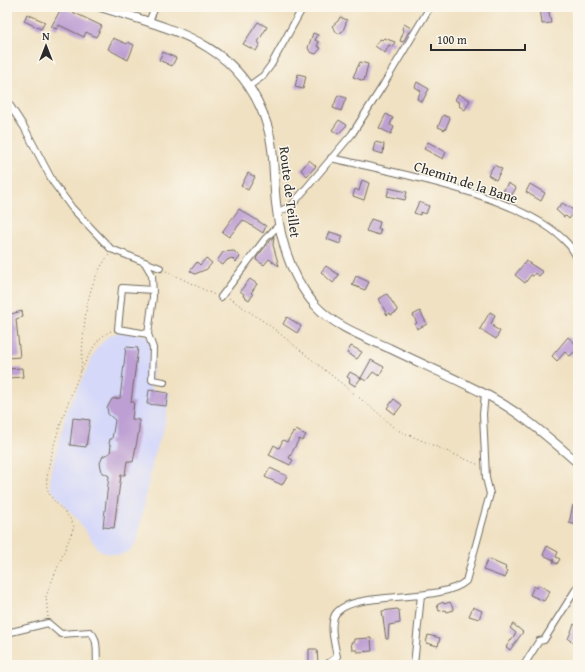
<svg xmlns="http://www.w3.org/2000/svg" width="585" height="672" font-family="'Gentium Book Plus',serif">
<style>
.built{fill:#d5d8f9}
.building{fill:#bd9fd3}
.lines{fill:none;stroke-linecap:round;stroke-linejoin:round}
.minor-casing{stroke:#706b60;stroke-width:8}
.major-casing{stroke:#706b60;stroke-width:10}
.path{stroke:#706b60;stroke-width:1;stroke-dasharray:1 3;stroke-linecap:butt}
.minor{stroke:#fff;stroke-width:6}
.major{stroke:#fff;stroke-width:8}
.labels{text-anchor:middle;stroke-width:3;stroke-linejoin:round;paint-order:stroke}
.street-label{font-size:14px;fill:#2b2b2b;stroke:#fbf7ec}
</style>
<rect width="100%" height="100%" fill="#fbf7ec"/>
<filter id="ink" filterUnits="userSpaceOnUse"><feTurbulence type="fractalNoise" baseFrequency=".025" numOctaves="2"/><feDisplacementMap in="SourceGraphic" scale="8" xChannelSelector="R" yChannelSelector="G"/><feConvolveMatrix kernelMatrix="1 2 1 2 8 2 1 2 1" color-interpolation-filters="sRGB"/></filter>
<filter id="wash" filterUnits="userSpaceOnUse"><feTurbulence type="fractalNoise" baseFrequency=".012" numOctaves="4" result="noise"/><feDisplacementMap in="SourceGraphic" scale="16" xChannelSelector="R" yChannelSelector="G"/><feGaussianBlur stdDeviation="0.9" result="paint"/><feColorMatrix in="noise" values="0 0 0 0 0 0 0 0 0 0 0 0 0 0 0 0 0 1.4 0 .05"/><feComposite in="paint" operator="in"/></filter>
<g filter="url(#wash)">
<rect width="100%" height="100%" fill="#f0e1c2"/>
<path class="built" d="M123 331 148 336 154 356 151 389 170 393 164 427 153 460 137 541 130 551 120 555 106 553 98 549 77 519 50 488 51 471 67 411 97 348 108 336Z"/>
<g id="blocks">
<path class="building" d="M62 7 102 26 96 37 86 32 84 37 59 25 57 29 51 27Z
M540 7H548L551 23 542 24Z
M27 14 45 22 41 29 24 21Z
M340 17 347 20 343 31 338 34 332 26 338 21Z
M258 22 267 27 258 42 260 44 256 51 243 44Z
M404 24 411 28 403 42 400 41 404 30 402 29Z
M313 33 318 35 315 40 319 42 317 46 321 48 316 54 310 52 308 48Z
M113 38 127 44 128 42 134 45 128 60 108 49Z
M384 38 395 42 392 47 389 45 385 53 375 46 380 39 382 40Z
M163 52 176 58 172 66 159 60Z
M360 62 368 64 364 81 353 77Z
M298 74 306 76 303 89 295 87Z
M417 82 429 89 422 102 417 99 421 91 415 87Z
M458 94 470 100 465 110 459 106 460 103 455 100Z
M338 95 346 98 341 111 333 108Z
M386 114 393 118 390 125 394 127 391 134 379 128Z
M443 115 450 118 445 130 438 127Z
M339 120 347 125 338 134 332 130Z
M375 142 384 144 383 154 373 151Z
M428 142 446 152 443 159 424 149Z
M309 160 316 166 307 176 301 170Z
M494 165 502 169 496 180 488 175Z
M248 173 255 177 248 190 241 186Z
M362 180 369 183 364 200 353 196 355 189 359 191Z
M508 183 516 188 511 196 503 191Z
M530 184 545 193 541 201 526 192Z
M389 188 407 192 405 200 387 196Z
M419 202 429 206 426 214 421 212 420 215 414 213Z
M562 203 575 211 569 219 566 216 564 217 556 210Z
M239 209 266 226 263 233 243 220 229 237 222 232Z
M371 219 380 222 378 229H381L379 235 366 231Z
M330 232 343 236 340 244 327 239Z
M274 236 273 245 279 266 269 259 264 265 256 260 257 257Z
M234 251 240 257 236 262 232 258 227 260 223 265 217 261 223 252Z
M206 258 212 263 207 269 195 274 190 271 197 262 200 265Z
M526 261 543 272 539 276 535 273 533 276 531 275 525 283 515 275Z
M326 266 339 275 333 283 321 272Z
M356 276 369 282 365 290 352 285Z
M250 279 257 284 251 293 253 295 249 300 243 296 244 294 240 291Z
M387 294 398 311 391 315 390 313 387 315 379 299Z
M22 311 23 317 16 319 20 357 7 358V335H9L7 315Z
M420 311 427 324 417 329 415 324 417 323 413 315Z
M490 312 495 315 491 324 494 325 493 327 500 331 496 339 480 329Z
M287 317 301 326 297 333 283 324Z
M568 337 578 346V348L570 356 565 352 557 361 552 356Z
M351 346 362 352 357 359 347 353Z
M126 347 138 348 131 402H134L132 419 139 420V430L133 462 127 461 125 475H121L114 528 103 527 109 476 102 472 100 463 103 456 110 453 111 445 109 444 110 439H112L115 420 108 414 107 408 112 399 120 398Z
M371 360 384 367 379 376 373 372 366 381 361 378Z
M22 368 23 377 8 378V369Z
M350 372 361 378 355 386 349 382 350 379 347 377Z
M149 390 168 393 166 406 147 404Z
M394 399 402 405 395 414 387 408Z
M73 418 90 420 86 447 70 445Z
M296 430 306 435 302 441 299 439 289 458 293 460 290 465 269 455 274 445 279 448 283 440 287 442 293 432 295 433Z
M270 468 287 476 282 485 265 477Z
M573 505 578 506 577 525 569 523Z
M547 546 558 552 556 557 560 559 557 564 553 562 554 560 543 555Z
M488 559 506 567 505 570 508 571 505 578 483 570Z
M539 585 550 591 544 601 530 595 534 586 537 588Z
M443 602 444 604 450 602 454 610 447 612 446 610 439 611 437 605Z
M473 607 482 611 479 619 469 616Z
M397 609 399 610 400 623 389 625 388 639H386L382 611Z
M513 624 523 632 510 650 506 647 516 633 510 628Z
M574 624 578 627V635L574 643 568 639Z
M428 635 440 638 438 646 426 643Z
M371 638 372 651 357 652V650H352L351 642H354V639Z
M309 649H317L318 664H309Z"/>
</g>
</g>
<g filter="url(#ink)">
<use href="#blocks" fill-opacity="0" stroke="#706b60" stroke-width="1"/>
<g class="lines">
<defs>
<path id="minor" d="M149 22 155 7
M249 86 263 76 271 65 303 7
M7 101 24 127 53 182 72 208 111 249 160 268
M331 158C393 172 526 196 568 244 572 248 575 254 578 259
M277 213 292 205 352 134 382 87 430 7
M145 263 152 275 153 297 148 334 153 348 152 380 164 382
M221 297 265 239 278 226
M148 334 118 329 122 288 153 290
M7 633 48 623 61 634 90 632C99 638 96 655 97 665
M326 665 337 657C335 645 330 629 334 617 345 588 440 605 466 581L490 494 486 478 483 414 485 394
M414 665 421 595
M524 665 539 641 544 640 578 586"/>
<path id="major" d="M100 7C172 29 242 43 267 125 275 150 273 177 276 203 280 240 290 276 315 305 334 326 364 337 389 348 420 363 452 377 483 393 518 410 548 437 578 463"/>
</defs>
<use href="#minor" class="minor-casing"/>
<use href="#major" class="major-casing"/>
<path class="path" d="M166 271 215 295
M229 298 269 325 377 412 395 429 479 465
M81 371C84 331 83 287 109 255
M48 617 46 596 74 527C70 512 50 503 47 487 43 463 81 360 98 341 102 336 107 333 113 330"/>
<use href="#minor" class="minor"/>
<use href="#major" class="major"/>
</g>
</g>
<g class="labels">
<g class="street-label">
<text transform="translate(466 182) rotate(18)" y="5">Chemin de la Bane</text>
<text transform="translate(290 192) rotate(83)" y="5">Route de Teillet</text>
</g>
</g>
<rect width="585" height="672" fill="none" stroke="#fbf7ec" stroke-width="24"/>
<g transform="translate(46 46)" stroke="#fbf7ec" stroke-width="3" paint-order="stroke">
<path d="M0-3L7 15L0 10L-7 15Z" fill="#2b2b2b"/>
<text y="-6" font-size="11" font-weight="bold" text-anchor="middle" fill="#2b2b2b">N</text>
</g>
<path d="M431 44v6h94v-6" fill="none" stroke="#2b2b2b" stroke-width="2"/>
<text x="437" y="44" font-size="12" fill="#2b2b2b" stroke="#fbf7ec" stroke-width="3" paint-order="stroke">100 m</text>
</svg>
